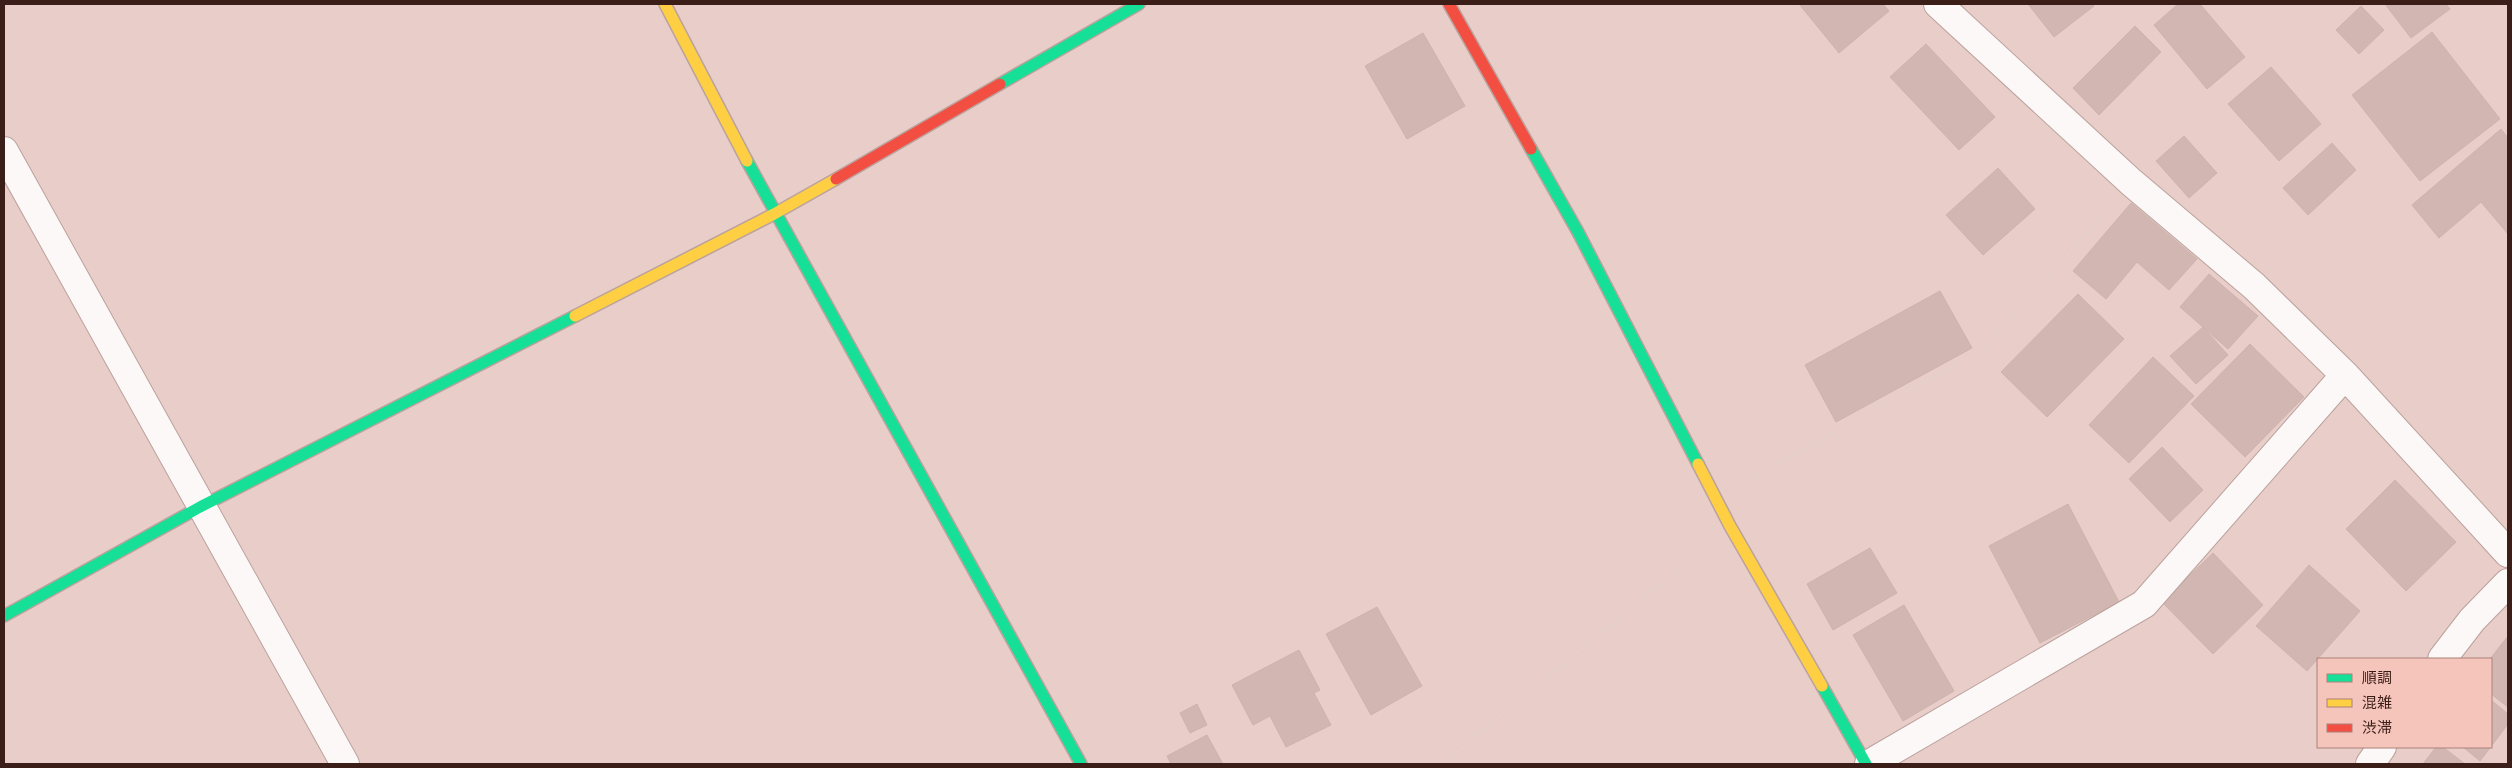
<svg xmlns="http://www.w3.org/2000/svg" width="2512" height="768" font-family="Ubuntu,'Noto Sans JP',sans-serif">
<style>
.building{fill:#d2b6b1;stroke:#cdb3ae}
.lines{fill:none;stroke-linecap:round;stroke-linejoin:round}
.street-casing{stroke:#bba29d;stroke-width:30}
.fast-casing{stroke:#bba29d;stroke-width:14}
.slow-casing{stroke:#bba29d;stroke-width:14}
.jam-casing{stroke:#bba29d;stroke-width:14}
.path{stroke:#dfd6d4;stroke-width:3;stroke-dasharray:1 4;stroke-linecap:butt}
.street{stroke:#fcf8f7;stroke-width:28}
.fast{stroke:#16e098;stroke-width:11}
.slow{stroke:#ffcf43;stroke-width:11}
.jam{stroke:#f24e42;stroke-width:11}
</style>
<rect width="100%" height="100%" fill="#e8cdc8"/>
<path class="building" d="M1799 4H1883L1889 11 1839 53Z
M2028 4H2093L2094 6 2054 37Z
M2178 4H2200L2245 57 2207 89 2154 25Z
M2385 4H2446L2450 9 2411 38Z
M2361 6 2384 30 2359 54 2336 30Z
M2135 26 2161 52 2099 115 2073 88Z
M2432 32 2500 119 2420 181 2352 95Z
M1423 33 1465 106 1407 139 1365 66Z
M1926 44 1995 117 1959 150 1890 77Z
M2271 67 2321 124 2279 161 2228 104Z
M2501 129 2508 138V234L2481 202 2439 238 2412 205Z
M2184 136 2217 173 2189 198 2156 161Z
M2332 143 2356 170 2308 215 2283 188Z
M1998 168 2035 209 1983 255 1946 215Z
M2131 203 2197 259 2169 290 2137 262 2106 299 2073 271Z
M2209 274 2258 316 2228 349 2180 307Z
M1940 291 1972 348 1836 422 1805 365Z
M2078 294 2124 339 2047 417 2001 372Z
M2203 327 2228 355 2196 384 2170 356Z
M2250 344 2304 397 2245 457 2191 404Z
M2153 357 2194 396 2129 463 2089 425Z
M2162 447 2203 490 2170 522 2129 479Z
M2395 480 2456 542 2406 591 2346 529Z
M2068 504 2119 602 2040 643 1989 546Z
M1870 548 1897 593 1833 630 1807 584Z
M2213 553 2263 605 2213 654 2162 602Z
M2309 565 2360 611 2307 671 2256 626Z
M1904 605 1954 691 1903 721 1853 635Z
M1377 607 1422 686 1371 715 1326 634Z
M2508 636V707L2491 694 2490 659Z
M1299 650 1320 690 1314 693 1331 725 1286 747 1270 716 1253 725 1232 685Z
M2491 700 2508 714V724L2480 761 2463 747H2491Z
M1197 704 1207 725 1190 733 1180 713Z
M1207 735 1223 764H1171L1167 756Z
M2436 747H2443L2465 764H2423Z"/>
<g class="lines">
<defs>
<path id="street" d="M1938 4 2131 182 2254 286 2345 375 2508 553
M4 151 345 764
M2442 659 2472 620 2508 583
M1869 764 2144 604 2345 375
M2370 764 2382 747"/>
<path id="fast" d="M1000 84 1139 4
M1531 149 1578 232 1698 464
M747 161 1081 764
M4 616 200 507 575 316
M1822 686 1866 764"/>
<path id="slow" d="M665 4 747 161
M575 316 774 214 836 179
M1698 464 1730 526 1822 686"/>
<path id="jam" d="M1449 4 1531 149
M836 179 1000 84"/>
</defs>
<use href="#street" class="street-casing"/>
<use href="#fast" class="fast-casing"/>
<use href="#slow" class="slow-casing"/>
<use href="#jam" class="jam-casing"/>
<path class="path" d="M1745 483 1987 346 2110 207
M1442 764 1703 549"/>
<use href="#street" class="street"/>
<use href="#fast" class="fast"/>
<use href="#slow" class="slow"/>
<use href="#jam" class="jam"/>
</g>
<rect width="2512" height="768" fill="none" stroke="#3b1e18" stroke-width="10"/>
<rect x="2317" y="658" width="175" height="90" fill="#f5c4bb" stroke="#ab827a"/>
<rect x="2327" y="674" width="25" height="8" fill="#16e098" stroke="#ab827a"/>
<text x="2362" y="683" font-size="15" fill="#3b1e18">順調</text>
<rect x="2327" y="699" width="25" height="8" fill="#ffcf43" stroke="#ab827a"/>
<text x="2362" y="708" font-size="15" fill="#3b1e18">混雑</text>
<rect x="2327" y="724" width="25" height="8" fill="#f24e42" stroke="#ab827a"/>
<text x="2362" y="733" font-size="15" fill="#3b1e18">渋滞</text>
</svg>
